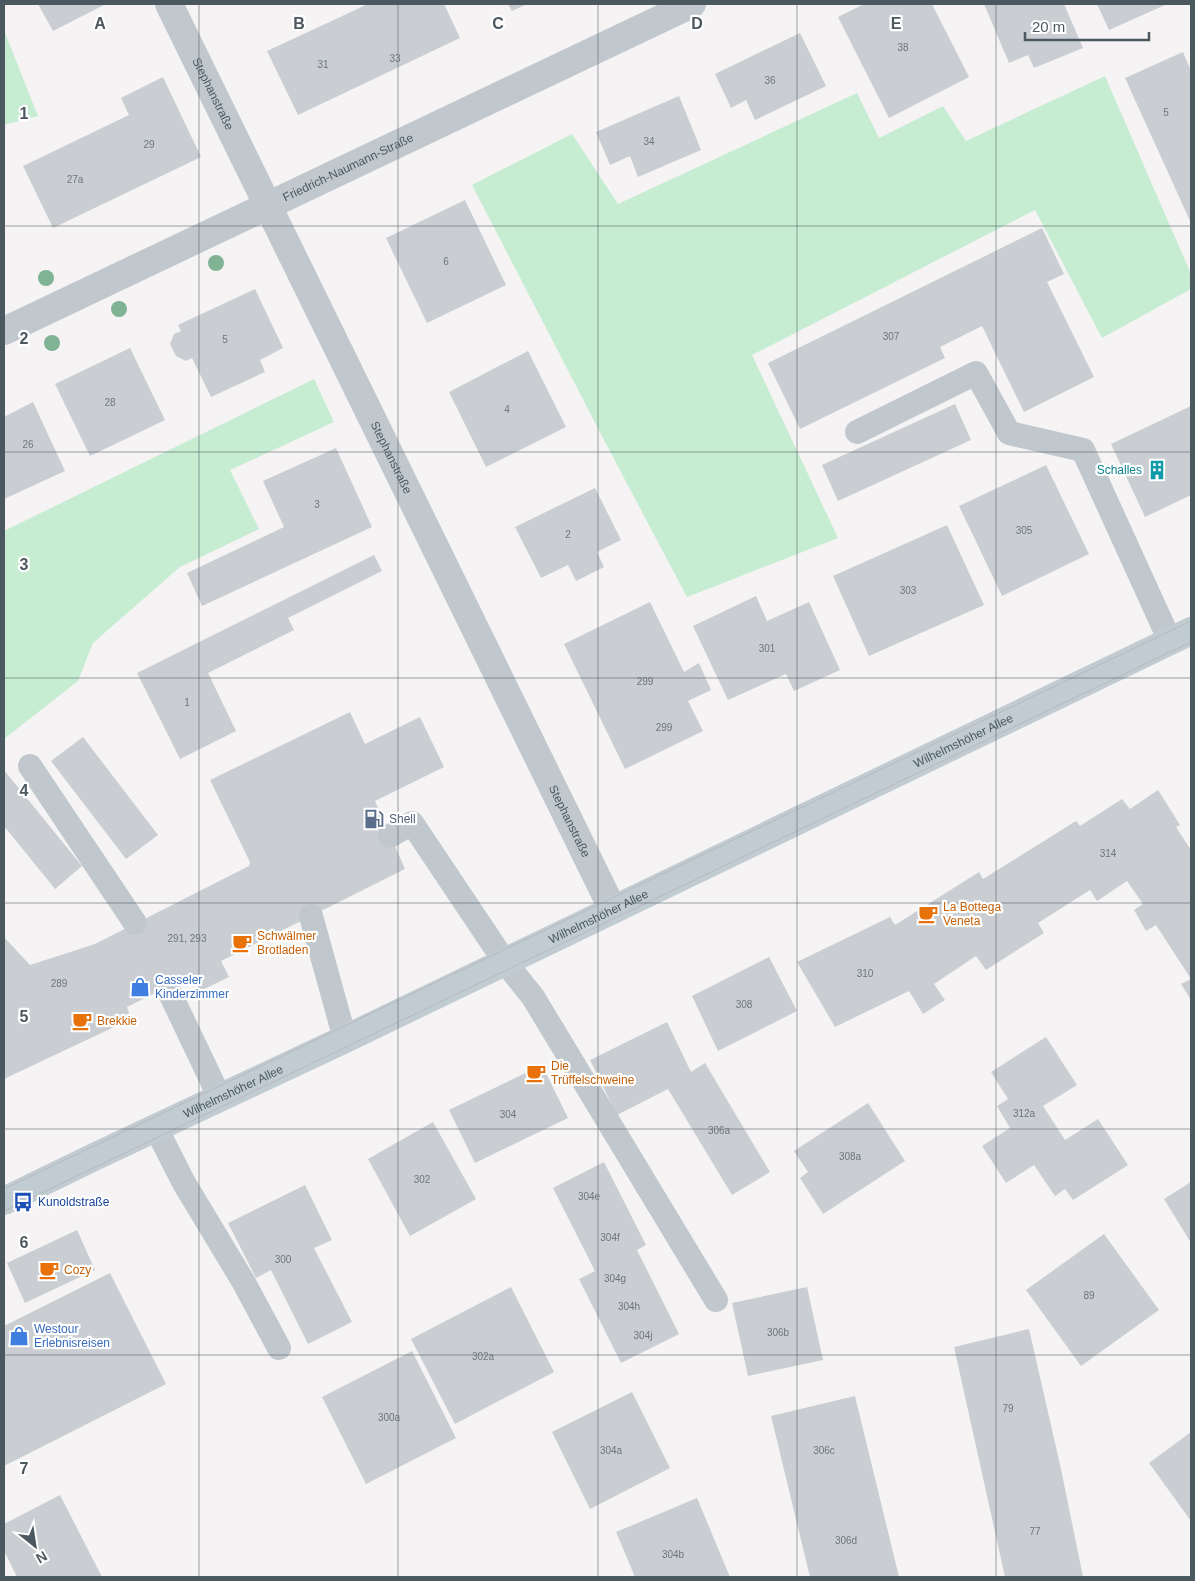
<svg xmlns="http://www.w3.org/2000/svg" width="1195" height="1581" font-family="Arial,sans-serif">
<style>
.green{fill:#c6edd2}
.building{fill:#caced2}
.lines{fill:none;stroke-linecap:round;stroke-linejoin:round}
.lane{stroke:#c0c8ce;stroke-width:24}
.street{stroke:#c0c8ce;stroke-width:28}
.secondary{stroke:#c1cbd2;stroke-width:28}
.tram{stroke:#b6b9bc;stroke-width:1}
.tree{fill:#80b294}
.grid{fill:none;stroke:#4c585f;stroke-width:1;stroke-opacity:0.55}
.labels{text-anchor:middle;stroke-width:4.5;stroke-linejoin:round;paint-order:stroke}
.number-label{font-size:10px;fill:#6c767c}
.street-label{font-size:12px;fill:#4c585f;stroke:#fff}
.culture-label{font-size:12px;fill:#0d838f;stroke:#fff;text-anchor:end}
.service-label{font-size:12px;fill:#4e5e75;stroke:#fff;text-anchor:start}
.food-label{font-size:12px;fill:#c56008;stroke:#fff;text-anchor:start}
.shop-label{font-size:12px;fill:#366cbe;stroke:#fff;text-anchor:start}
.transit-label{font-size:12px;fill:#164399;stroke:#fff;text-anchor:start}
.grid-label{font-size:16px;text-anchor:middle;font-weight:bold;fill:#4c585f;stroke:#fff;stroke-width:4.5;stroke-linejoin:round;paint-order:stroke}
</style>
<rect width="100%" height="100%" fill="#f5f3f3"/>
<path class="green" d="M4 30 38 116 4 125Z
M1105 76 1191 274V289L1102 338 1035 210 752 355 838 538 687 597 604 440 472 185 572 134 618 204 857 93 879 138 943 106 966 141Z
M314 379 334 422 230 470 259 529 180 567 93 643 78 681 4 739V531Z"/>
<path class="building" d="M38 4H106L53 31Z
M368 4H444L460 38 298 115 267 51Z
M508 4H527L512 11Z
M864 4H932L969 77 889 118 838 17Z
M984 4H1064L1083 48 1034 68 1028 55 1009 63Z
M1097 4H1164L1165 5 1109 30Z
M800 33 826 86 755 120 746 100 731 108 715 74Z
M1183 52 1191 71V223L1125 78Z
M163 77 201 157 53 228 23 166 129 115 121 98Z
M679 96 701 150 638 177 630 156 610 165 596 132Z
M465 200 506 285 427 323 386 238Z
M1042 228 1064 274 1047 282 1094 377 1024 412 982 326 940 347 945 358 800 429 768 363Z
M255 289 283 348 260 360 265 372 211 397 192 358 186 361 176 356 170 344 174 334 181 331 178 325Z
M130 348 165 420 90 456 55 384Z
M528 351 566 427 486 467 449 392Z
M33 402 65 471 4 499V417Z
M955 404 971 440 838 501 822 465Z
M1191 406V495L1145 517 1111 444Z
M336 448 372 527 202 606 187 573 284 527 263 481Z
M1046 465 1089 554 1002 596 959 506Z
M595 488 621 540 597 552 604 567 576 581 568 565 541 578 515 527Z
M947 525 984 605 869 656 833 576Z
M374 555 382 571 288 618 294 630 208 673 236 731 180 759 137 673Z
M756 596 767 621 809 602 840 670 794 691 786 674 728 700 693 626Z
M650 602 684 672 699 663 711 690 688 701 703 731 625 769 564 644Z
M350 712 365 744 420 717 444 767 375 801 405 869 221 961 229 977 200 991 192 975 127 1007 131 1019 4 1079V937L30 965 95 944 249 866 250 862 210 780Z
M83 737 158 835 126 859 51 761Z
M4 770 82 866 55 889 4 826Z
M1158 790 1180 825 1176 827 1191 850V1000L1181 984 1191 979 1156 925 1146 931 1134 910 1143 904 1127 881 1097 901 1090 890 1038 923 1044 933 986 970 976 956 934 984 945 1000 923 1014 909 991 835 1027 797 962 890 917 895 925 979 872 983 879 1076 821 1080 826 1122 799 1130 809Z
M769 957 797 1011 718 1051 692 996Z
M667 1022 691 1072 705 1063 770 1172 732 1195 668 1089 617 1115 590 1060Z
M1046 1037 1077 1085 1043 1106 1065 1140 1098 1119 1128 1165 1073 1200 1065 1189 1055 1196 1034 1165 1006 1183 982 1146 1010 1128 997 1106 1008 1099 991 1072Z
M542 1065 568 1118 475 1163 449 1110Z
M868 1103 905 1161 823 1214 800 1178 808 1172 794 1151Z
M433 1122 476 1199 410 1236 368 1159Z
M604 1162 646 1245 637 1250 679 1334 621 1363 579 1279 595 1271 553 1188Z
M1191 1182V1243L1164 1199Z
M305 1185 332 1240 314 1248 352 1322 308 1344 271 1270 256 1278 228 1223Z
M77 1230 95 1270 25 1303 7 1263Z
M1104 1234 1159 1310 1081 1366 1026 1290Z
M110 1273 166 1384 4 1466V1326Z
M511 1287 554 1372 455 1424 411 1339Z
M807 1287 823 1360 748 1376 732 1303Z
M1029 1329 1061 1469 1083 1577H1005L954 1347Z
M412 1351 456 1438 366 1484 322 1397Z
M632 1392 670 1468 590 1509 552 1432Z
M855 1396 899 1577H810L771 1416Z
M1191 1432V1521L1149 1463Z
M60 1495 102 1577H17L4 1551V1524Z
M697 1498 730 1577H635L616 1532Z"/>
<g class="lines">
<path class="lane" d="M857 432 976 373 1009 433 1083 450 1170 641
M30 766 135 923
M390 836 412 823 505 962 533 997 716 1300
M311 916 345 1039
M167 987 220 1098
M156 1128 184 1183 243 1281 279 1348"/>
<g class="street">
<path id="s1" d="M169 4 613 910"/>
<path id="s2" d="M4 331 692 4"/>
</g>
<path class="secondary" id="s3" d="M4 1201 94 1157 345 1039 1191 631"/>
<path class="tram" d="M4 1189 1191 621
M4 1211 1191 642"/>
</g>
<g class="tree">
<circle cx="216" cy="263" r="8"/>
<circle cx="46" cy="278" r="8"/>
<circle cx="119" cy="309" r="8"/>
<circle cx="52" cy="343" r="8"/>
</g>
<path class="grid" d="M199 4V1577M398 4V1577M598 4V1577M797 4V1577M996 4V1577M4 226H1191M4 452H1191M4 678H1191M4 903H1191M4 1129H1191M4 1355H1191"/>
<defs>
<symbol id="building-bare" viewBox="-9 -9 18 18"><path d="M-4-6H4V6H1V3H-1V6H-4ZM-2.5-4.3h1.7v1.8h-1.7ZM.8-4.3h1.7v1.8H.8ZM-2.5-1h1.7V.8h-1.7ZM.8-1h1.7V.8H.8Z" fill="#0f9aa8" stroke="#fff" stroke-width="2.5" paint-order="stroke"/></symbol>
<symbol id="fuel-bare" viewBox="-9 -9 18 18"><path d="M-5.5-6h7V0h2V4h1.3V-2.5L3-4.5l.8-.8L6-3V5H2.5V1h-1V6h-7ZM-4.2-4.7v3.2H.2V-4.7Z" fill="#5c6f8a" stroke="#fff" stroke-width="2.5" paint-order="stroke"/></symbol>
<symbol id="cafe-bare" viewBox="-9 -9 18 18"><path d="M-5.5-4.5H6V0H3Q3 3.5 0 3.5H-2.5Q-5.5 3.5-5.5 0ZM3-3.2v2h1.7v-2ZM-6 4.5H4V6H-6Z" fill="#e8710a" stroke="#fff" stroke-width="2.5" paint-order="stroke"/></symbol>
<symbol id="shop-bare" viewBox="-9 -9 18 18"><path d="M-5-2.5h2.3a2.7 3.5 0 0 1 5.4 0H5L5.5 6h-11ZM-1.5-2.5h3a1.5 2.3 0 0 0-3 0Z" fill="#3f7fe0" stroke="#fff" stroke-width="2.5" paint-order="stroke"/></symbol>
<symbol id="bus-bare" viewBox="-9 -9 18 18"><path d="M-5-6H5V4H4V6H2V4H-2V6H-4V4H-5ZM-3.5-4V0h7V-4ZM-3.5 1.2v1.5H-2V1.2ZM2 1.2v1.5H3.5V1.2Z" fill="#1a4fb4" stroke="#fff" stroke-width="2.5" paint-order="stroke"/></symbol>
</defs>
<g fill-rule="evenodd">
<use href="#building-bare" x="1143" y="456" width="28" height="28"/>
<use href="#fuel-bare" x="360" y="805" width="28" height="28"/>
<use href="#cafe-bare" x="914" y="900" width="28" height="28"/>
<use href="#cafe-bare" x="228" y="929" width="28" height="28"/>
<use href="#shop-bare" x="126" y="973" width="28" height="28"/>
<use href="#cafe-bare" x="68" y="1007" width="28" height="28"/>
<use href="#cafe-bare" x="522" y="1059" width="28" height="28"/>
<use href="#bus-bare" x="9" y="1188" width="28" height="28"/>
<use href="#cafe-bare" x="35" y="1256" width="28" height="28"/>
<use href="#shop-bare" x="5" y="1322" width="28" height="28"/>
</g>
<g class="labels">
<g class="number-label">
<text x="903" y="51">38</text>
<text x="395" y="62">33</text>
<text x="323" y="68">31</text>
<text x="770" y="84">36</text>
<text x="1166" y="116">5</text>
<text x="649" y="145">34</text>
<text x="149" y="148">29</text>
<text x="75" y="183">27a</text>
<text x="446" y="265">6</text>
<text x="891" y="340">307</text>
<text x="225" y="343">5</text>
<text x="110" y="406">28</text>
<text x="507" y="413">4</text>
<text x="28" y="448">26</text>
<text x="317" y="508">3</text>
<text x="1024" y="534">305</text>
<text x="568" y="538">2</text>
<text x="908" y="594">303</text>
<text x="767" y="652">301</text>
<text x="645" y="685">299</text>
<text x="187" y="706">1</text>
<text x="664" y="731">299</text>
<text x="1108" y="857">314</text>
<text x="187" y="942">291, 293</text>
<text x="865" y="977">310</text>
<text x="59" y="987">289</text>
<text x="744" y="1008">308</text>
<text x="1024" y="1117">312a</text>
<text x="508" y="1118">304</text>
<text x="719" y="1134">306a</text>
<text x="850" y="1160">308a</text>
<text x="422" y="1183">302</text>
<text x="589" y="1200">304e</text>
<text x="610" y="1241">304f</text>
<text x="283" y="1263">300</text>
<text x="615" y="1282">304g</text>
<text x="1089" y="1299">89</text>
<text x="629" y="1310">304h</text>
<text x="778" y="1336">306b</text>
<text x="643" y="1339">304j</text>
<text x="483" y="1360">302a</text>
<text x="1008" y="1412">79</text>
<text x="389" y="1421">300a</text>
<text x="611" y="1454">304a</text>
<text x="824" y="1454">306c</text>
<text x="1035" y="1535">77</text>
<text x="846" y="1544">306d</text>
<text x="673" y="1558">304b</text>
</g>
<g class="street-label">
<text dy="4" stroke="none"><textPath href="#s1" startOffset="100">Stephanstraße</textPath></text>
<text dy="4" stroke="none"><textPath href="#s2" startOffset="381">Friedrich-Naumann-Straße</textPath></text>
<text dy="4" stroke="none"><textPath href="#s1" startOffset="505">Stephanstraße</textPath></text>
<text dy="4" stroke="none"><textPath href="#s3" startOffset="1064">Wilhelmshöher Allee</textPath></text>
<text dy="4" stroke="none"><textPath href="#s1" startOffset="910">Stephanstraße</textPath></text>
<text dy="4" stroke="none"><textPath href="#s3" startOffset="659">Wilhelmshöher Allee</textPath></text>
<text dy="4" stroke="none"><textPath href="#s3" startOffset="254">Wilhelmshöher Allee</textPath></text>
</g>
<g class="culture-label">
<text x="1142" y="474">Schalles</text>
</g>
<g class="service-label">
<text x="389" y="823">Shell</text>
</g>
<g class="food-label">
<text x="943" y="911">La Bottega<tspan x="943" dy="14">Veneta</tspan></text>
<text x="257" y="940">Schwälmer<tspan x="257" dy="14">Brotladen</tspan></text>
<text x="97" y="1025">Brekkie</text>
<text x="551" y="1070">Die<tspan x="551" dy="14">Trüffelschweine</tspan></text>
<text x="64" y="1274">Cozy</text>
</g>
<g class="shop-label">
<text x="155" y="984">Casseler<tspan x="155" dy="14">Kinderzimmer</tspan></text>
<text x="34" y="1333">Westour<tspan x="34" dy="14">Erlebnisreisen</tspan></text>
</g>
<g class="transit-label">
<text x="38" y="1206">Kunoldstraße</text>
</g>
</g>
<g class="grid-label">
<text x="100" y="29">A</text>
<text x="299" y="29">B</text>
<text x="498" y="29">C</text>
<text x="697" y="29">D</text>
<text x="896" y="29">E</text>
<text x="24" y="119">1</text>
<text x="24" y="344">2</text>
<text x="24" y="570">3</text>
<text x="24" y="796">4</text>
<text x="24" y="1022">5</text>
<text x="24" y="1248">6</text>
<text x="24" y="1474">7</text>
</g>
<rect width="1195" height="1581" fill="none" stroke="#4c585f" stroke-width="10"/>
<g transform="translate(35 1546) rotate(150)" stroke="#ffffff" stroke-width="4" paint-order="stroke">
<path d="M0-4L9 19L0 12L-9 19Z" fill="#4c585f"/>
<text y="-8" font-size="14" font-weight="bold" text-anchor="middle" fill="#4c585f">N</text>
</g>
<path d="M1025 32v8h124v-8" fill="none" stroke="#4c585f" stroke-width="2.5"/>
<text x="1032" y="32" font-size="15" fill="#4c585f" stroke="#ffffff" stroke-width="4" paint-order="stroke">20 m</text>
</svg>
